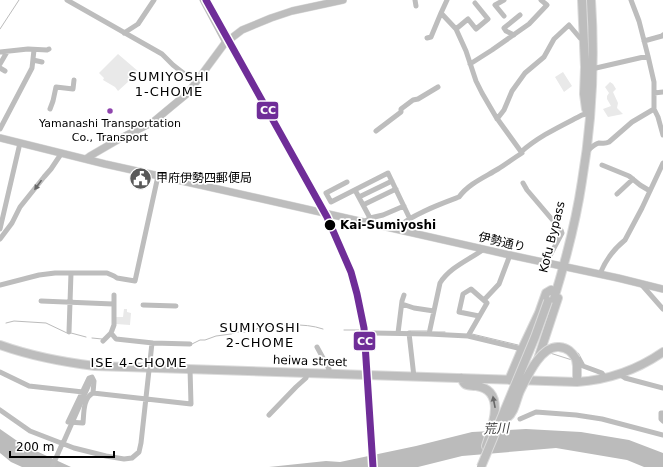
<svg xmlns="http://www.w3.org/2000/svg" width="663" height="467" font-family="'DejaVu Sans','Noto Sans JP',sans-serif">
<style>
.green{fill:#e9e9e9}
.water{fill:#bbb}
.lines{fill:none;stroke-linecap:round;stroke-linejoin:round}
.stream{stroke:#bbb;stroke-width:1}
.major-casing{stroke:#dbdbdb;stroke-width:8}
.highway-casing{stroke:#dbdbdb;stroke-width:10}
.minor{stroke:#bdbdbd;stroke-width:5}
.major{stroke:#bdbdbd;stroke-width:7}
.highway{stroke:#bdbdbd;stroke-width:8}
.highway-bridge-casing{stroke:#dbdbdb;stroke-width:10;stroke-linecap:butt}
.minor-bridge{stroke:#bdbdbd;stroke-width:5}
.highway-bridge{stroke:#bdbdbd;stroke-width:8}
.rail-1-casing{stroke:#fff;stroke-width:10}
.rail-1{stroke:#6f2d98;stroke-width:7}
.oneway{fill:#686868}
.bus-dot{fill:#8e44ad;stroke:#fff;stroke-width:1.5}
.stop-dot{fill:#000;stroke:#fff;stroke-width:1.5}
.labels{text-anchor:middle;stroke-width:3.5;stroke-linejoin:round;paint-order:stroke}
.bus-label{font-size:11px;fill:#000;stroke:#fff}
.poi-label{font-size:12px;fill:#000;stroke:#fff;text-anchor:start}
.stop-label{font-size:12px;font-weight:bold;fill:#000;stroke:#fff;text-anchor:start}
.street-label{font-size:12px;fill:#000;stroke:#fff}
.neighbourhood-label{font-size:13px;letter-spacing:1px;fill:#000;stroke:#fff}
.water-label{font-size:13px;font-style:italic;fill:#3f3f3f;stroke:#fff}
.line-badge{stroke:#fff;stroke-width:1.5}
.badge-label{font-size:11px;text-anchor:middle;font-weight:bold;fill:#fff}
</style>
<rect width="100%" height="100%" fill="#fff"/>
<path class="green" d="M118 54 139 72 118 91 115 87 103 80 104 78 99 73Z
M563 72 572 86 564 92 555 77Z
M610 82 613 84 616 89 613 92 618 103 617 108 623 114 608 117 603 109 611 106 607 99V96L609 93 605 87Z
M124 309H127V312L131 313 130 325 116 324V317H123Z"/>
<path class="water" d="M0 429 23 445 71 467H22L11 462 0 453Z
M526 429 581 432 629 440 663 453V467H644L627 460 556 448 462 456 418 467H269L326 461 340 462 416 446 472 432Z"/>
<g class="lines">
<path class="stream" d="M0 29 19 0
M6 323 14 321 46 323 67 333
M344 330H368
M410 331H427
M432 332H445
M71 333 86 337
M472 334 518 345
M92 338 102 339
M192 344 200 340H205L216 336 231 334 237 332H245L248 330H255L260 327C280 326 303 322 323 329
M550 353 572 360"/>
<defs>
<path id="major" d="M0 138 105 164 200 185 510 255 618 278 663 289
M86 159 90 156 121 138 153 122 171 107 188 93 225 43 242 30 271 18 292 11 343 0"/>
<path id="highway" d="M582 0 585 67 584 94 586 109
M553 302C565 263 576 222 582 181 592 122 595 60 591 0
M0 345C31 356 62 362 95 366L577 382C608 380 637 370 663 352
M538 359 558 298
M576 359 577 366V382
M461 378C465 387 467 385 476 386 507 390 492 428 486 446
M509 380 522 349 539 313 546 293 551 290"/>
</defs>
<use href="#major" class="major-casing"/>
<use href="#highway" class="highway-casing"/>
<path class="minor" d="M67 0 162 54 173 65 196 83
M202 0 225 43
M415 0 416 6
M631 0 639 21 648 56 654 82V109L658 117 663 135
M504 16 495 5 504 0
M456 29 468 19 476 29 488 19 475 3
M124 33 138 24 154 0
M514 35 506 31 504 28 520 15
M427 38 431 37 441 13
M644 41 662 36 663 35
M0 52 28 49 47 50 49 49
M33 60 42 62
M0 64 7 52
M470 64 492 50 529 24 547 5 541 0
M0 68 5 71
M596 68 648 56
M654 93 663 92
M50 109 53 101 56 87 73 89 74 80
M497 119 504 110 512 91 525 73 544 57 554 39 569 25 580 38 584 39
M0 129 32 68 34 50
M376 131 401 112V109L413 100 418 99 438 87
M587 151C590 149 594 144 599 143 603 143 605 144 609 142L632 122 654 109
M521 152C539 136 561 126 582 115L586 114
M602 165 629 176 640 185 650 191
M347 182 326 193 331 202 388 173 410 219
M523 183 527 190 561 230 562 233 546 263
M355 190 370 218
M617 194 633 179
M359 197 392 181
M363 205 396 189
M364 222 370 218 383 215 404 206
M0 229 20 143
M397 229C407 216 443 203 459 197 468 184 485 177 498 169 506 164 514 158 522 153L496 117 482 93 476 81 466 51 456 29 441 13 447 0
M0 239 12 223 20 207 44 177 51 169 61 154
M600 274C605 261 614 249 625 240L642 208 663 163
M641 284 663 309
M0 285 39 275 55 273H107L114 276 117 278 135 281 158 176
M114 295V325L111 333 116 339 153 343 190 344
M484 300 499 284 510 255
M41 301 113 304
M402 304 414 308 434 311
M143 305 176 306
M69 332 71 273
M373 333 429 334 468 336 522 349
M398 333 402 301 404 295
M409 333 414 377
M429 334 440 283C450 267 469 260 484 249
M468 336 487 303 471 289 463 294 459 312 479 316
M103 341 111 333
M317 347 329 369 327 374
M577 355 583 366 602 373 605 378
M0 372 29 386 83 392
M619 374 625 378 663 388
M93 393 94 381 92 377 89 378 68 422 83 423C84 413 83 398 93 393L191 404 190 369
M0 410 30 431 74 448 106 456 124 459 132 458 139 452 141 443 152 343
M663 413H661V419L663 421
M269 415 296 387 306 378 307 373
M520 419 536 412 576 415 602 419 663 435
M52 467 63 442"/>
<use href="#major" class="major"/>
<use href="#highway" class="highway"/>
<defs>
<path id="highway-bridge" d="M507 418C515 412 516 400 520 391 527 377 541 345 559 347 568 348 572 352 576 359
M481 467 535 337 548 301"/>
</defs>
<use href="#highway-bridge" class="highway-bridge-casing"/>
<path class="minor-bridge" d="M64 441 90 382"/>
<use href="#highway-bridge" class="highway-bridge"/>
<defs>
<path id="rail-1" d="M206 0 327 217 351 272 357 294 364 328 373 467"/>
</defs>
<use href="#rail-1" class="rail-1-casing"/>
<use href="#rail-1" class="rail-1"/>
</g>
<defs><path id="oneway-solid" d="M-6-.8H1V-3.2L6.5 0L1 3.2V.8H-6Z"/></defs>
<g class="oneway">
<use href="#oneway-solid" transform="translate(38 185) rotate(126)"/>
<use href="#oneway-solid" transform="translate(494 402) rotate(-101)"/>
</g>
<defs>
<symbol id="civic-disc" viewBox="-11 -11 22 22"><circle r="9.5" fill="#595959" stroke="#fff"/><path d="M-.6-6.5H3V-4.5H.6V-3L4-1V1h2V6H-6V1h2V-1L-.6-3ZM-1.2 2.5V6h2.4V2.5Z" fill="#fff"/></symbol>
</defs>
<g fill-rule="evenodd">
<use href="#civic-disc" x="128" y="166" width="25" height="25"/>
</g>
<circle class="bus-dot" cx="110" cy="111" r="3.5"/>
<circle class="stop-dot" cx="330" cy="225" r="6"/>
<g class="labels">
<g class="bus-label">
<text x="110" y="127">Yamanashi Transportation<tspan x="110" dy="14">Co., Transport</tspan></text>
</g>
<g class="poi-label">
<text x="156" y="182">甲府伊勢四郵便局</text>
</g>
<g class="stop-label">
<text x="340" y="229">Kai-Sumiyoshi</text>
</g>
<g class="street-label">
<text transform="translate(552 237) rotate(-76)" y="4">Kofu Bypass</text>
<text transform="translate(502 242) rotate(13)" y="4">伊勢通り</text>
<text transform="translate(310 361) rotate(2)" y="4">heiwa street</text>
</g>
<g class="neighbourhood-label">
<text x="169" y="81">SUMIYOSHI<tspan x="169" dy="15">1-CHOME</tspan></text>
<text x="260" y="332">SUMIYOSHI<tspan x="260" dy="15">2-CHOME</tspan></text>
<text x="139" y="367">ISE 4-CHOME</text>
</g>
<g class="water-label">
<text transform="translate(496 428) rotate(-2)" y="5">荒川</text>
</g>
</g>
<g class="line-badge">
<rect x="256" y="101" width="23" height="19" rx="4" fill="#6f2d98"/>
<rect x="353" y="331" width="23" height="20" rx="4" fill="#6f2d98"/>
</g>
<g class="badge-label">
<text x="268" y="114">CC</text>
<text x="365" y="345">CC</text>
</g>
<path d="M10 451v6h104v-6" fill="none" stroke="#000000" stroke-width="2"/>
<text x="16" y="451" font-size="12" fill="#000000" stroke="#ffffff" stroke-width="3" paint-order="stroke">200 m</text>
</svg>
